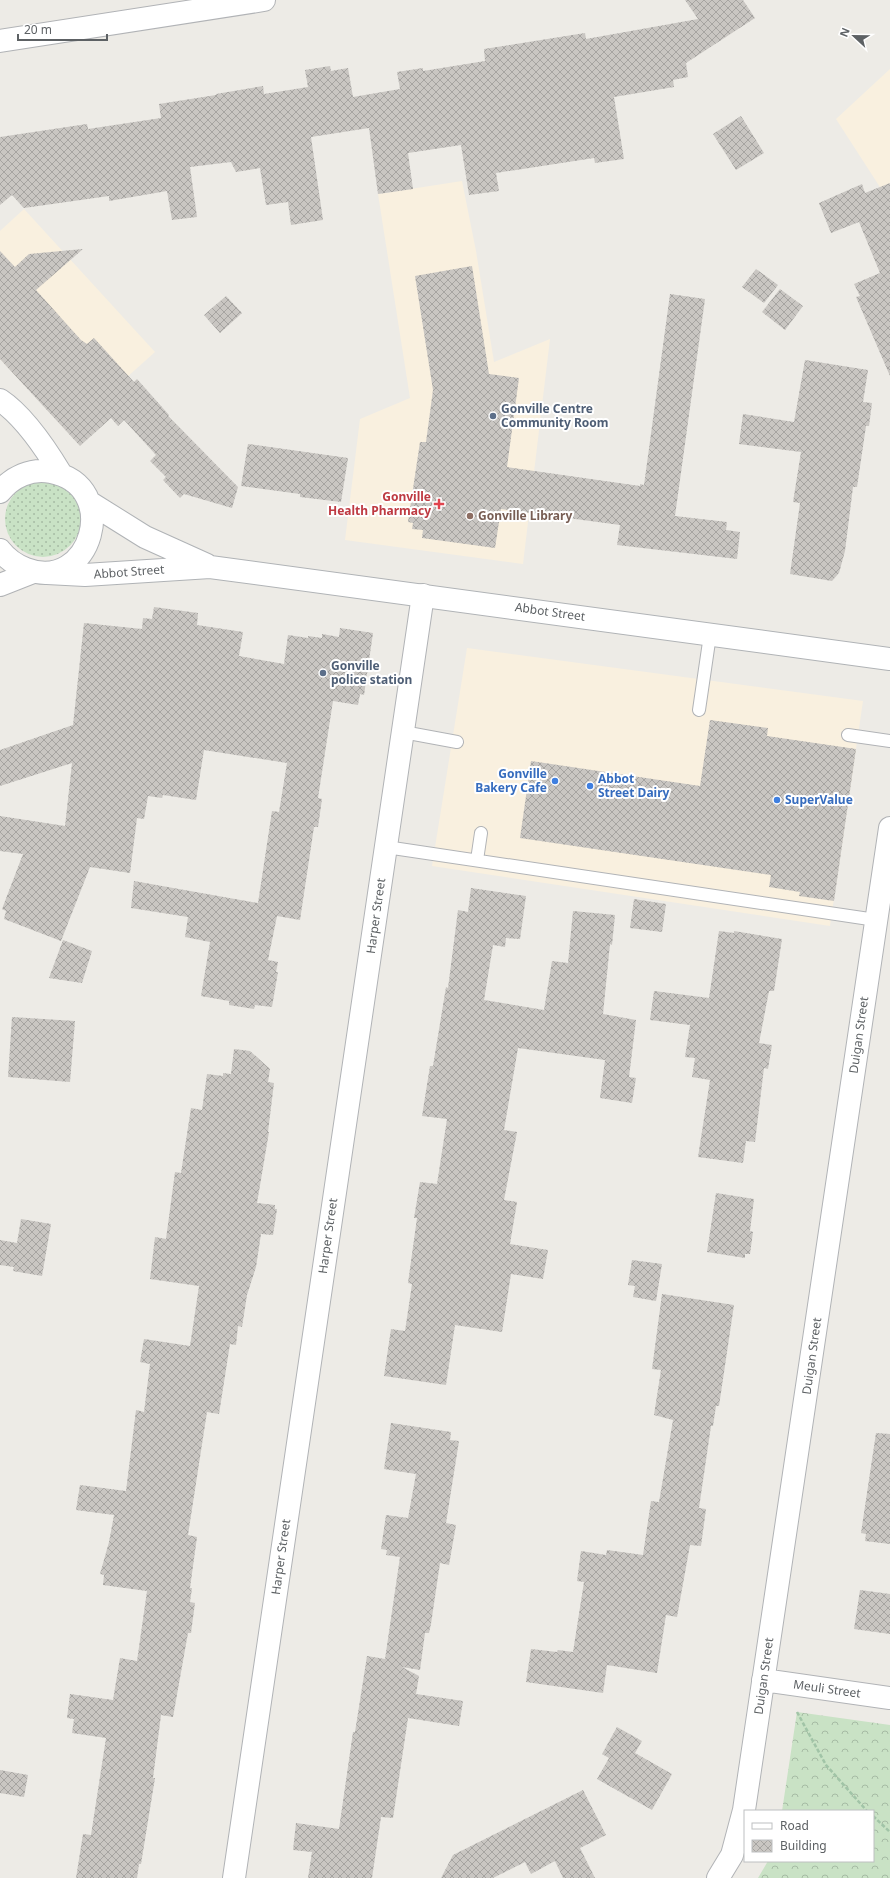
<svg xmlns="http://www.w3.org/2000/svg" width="890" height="1878" font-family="'Noto Sans',sans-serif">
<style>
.commercial{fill:#f9f0df}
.grass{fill:url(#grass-dots)}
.forest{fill:url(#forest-crowns)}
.building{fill:url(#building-cross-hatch)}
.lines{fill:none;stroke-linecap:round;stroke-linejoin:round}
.lane-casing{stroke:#b1b3b6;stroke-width:14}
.street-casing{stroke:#b1b3b6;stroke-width:24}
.secondary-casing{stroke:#b0b3b6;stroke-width:24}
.path{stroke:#a1c4a7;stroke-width:2.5;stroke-dasharray:4 2;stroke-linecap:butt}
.lane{stroke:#fff;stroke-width:12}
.street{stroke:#fff;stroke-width:22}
.secondary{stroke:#fff;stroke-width:22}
.service-dot{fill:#5c6f8a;stroke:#fff;stroke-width:1.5}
.health-dot{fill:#e0444e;stroke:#fff;stroke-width:1.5}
.education-dot{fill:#8d6e63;stroke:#fff;stroke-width:1.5}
.shop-dot{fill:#3f7fe0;stroke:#fff;stroke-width:1.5}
.labels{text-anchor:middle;stroke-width:4;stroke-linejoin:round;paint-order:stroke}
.service-label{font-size:12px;font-weight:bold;fill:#4e5e75;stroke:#fff;text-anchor:start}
.health-label{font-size:12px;font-weight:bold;fill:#be3a42;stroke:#fff;text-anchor:end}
.education-label{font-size:12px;font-weight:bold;fill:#785e54;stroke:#fff;text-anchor:start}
.street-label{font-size:12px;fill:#5d6164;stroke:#fff}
.shop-label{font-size:12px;font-weight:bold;fill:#366cbe;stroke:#fff;text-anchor:start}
</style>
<defs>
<pattern id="grass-dots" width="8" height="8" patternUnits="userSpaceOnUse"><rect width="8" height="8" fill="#c9e2c5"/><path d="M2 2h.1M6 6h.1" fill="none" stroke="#a6bba4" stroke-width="1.8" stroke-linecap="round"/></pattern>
<pattern id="forest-crowns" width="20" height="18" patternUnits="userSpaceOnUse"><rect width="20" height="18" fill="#c9e2c5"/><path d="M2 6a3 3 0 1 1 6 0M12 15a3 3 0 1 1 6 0" fill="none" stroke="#a6bba4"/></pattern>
<pattern id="building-cross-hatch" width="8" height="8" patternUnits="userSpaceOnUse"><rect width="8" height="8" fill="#c9c6c2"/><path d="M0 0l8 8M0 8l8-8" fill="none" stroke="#a6a4a1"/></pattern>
</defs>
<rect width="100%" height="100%" fill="#edebe6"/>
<path class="commercial" d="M890 69V206L887 198 836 119Z
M462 181 476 251 494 362 550 339 523 564 345 540 360 419 410 398 378 194Z
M24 209 155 352 67 431 0 359V231Z
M467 648 863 701 830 926 432 866Z"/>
<path class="grass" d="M5 519a38 38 0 1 1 76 0a38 38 0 1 1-76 0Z"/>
<path class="forest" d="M797 1712 890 1725V1878H758L768 1861H873V1811H782Z"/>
<path class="building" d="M685 0H743L755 18 686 63 688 77 673 80 674 87 614 97 624 159 595 163 594 158 496 173 499 191 469 195 461 145 408 153 413 189 378 194 369 128 311 137 323 220 291 225 288 202 266 205 260 168 236 172 231 162 190 167 197 217 172 220 167 191 109 201V196L24 208 12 195 0 205V137L87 124 88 129 161 118 159 104 216 95V94L263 86 264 94 308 87 305 70 330 66 331 71 348 68 353 97 400 89 397 72 423 68V71L485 61 484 49 585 33 586 39 698 19Z
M741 116 764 153 736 170 713 134Z
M890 183V376L856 297 860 296 854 284 880 273 859 222 831 233 819 203 862 184 865 193Z
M83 249 36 290 81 340 87 344 94 338 134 382 137 379 169 415 168 416 238 487 232 508 184 494 180 498 163 480 166 477 150 461 156 455 124 420 118 426 111 418 80 446 0 359V251L15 267 29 254Z
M472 266 489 374 519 378 507 467 640 486V484L644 485 670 294 705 299 675 516 727 522 726 530 740 532 737 559 617 545 620 525 501 509 495 548 422 538 423 530 412 529 413 523 408 522 420 442H426L433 390 415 276Z
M756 269 778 285 764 303 742 287Z
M780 289 803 306 785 330 762 312Z
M226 296 242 313 220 333 204 315Z
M805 360 868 370 863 402 872 403 869 426H866L857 487H853L845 551 839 573 832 581 790 574 800 503 793 502 801 452 739 444 743 414 794 422Z
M248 444 348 458 341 502 300 497V494L241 486Z
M154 607 198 613 197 625 243 632 239 656 284 664 288 635 308 638V636L322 638V634L339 637 340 628 373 633 364 695 360 694 358 705 333 701 318 798 322 799 318 827H314L300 920 277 916 268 960 278 962 276 972H278L272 1007 255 1005 254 1009 229 1005V1001L201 996 210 942 185 937 188 917 131 908 134 881 258 903 272 811 279 812 287 763 204 750 196 800 163 795 162 798 148 796 144 819 137 818 130 873 90 867 61 941 4 919 6 911 2 909 23 854 0 851V816L65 826 72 763 0 786V750L73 725 84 623 142 629 143 618 152 619Z
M710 720 768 728 767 736 856 749 834 901 799 896 800 892 769 887 771 875 520 838 531 761 700 786Z
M471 888 526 896 520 939 506 938 505 947 493 945 484 1000 544 1010 552 961 568 963 573 911 615 915 612 945 610 944 603 1014 636 1020 629 1077 636 1078 632 1103 600 1098 605 1060 518 1048 504 1130 517 1132 504 1200 517 1202 510 1244 548 1250 543 1279 511 1274 502 1332 455 1325 446 1385 384 1376 391 1329 405 1331 412 1284 408 1283 417 1218H414L420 1182 437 1184 447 1119 422 1116 430 1066H433L446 987 448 988 458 910 468 912Z
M634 899 666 904 662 932 630 928Z
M719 931 734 933V931L782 939 774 991H769L759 1043 772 1045 768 1069 764 1068 755 1142 746 1141 743 1163 698 1157 710 1080 692 1077 695 1058 685 1057 690 1025 650 1020 654 991 709 998Z
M63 940 92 951 82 983 49 978Z
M12 1017 75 1021 70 1082 8 1077Z
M234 1049 250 1051 270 1069 268 1082 274 1083 268 1132H269L257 1203 275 1205V1209H277L273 1235 261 1234 256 1267 247 1295 242 1327 238 1326 236 1345 230 1344 219 1414 207 1412 188 1535 197 1537 190 1588H192L190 1602 195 1603 191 1633H188L173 1717 161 1715 153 1778H155L141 1864H139L137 1878H76L83 1834 91 1835 106 1738 72 1733 74 1719 67 1718 70 1694 113 1700 120 1658 137 1661 147 1591 103 1585 104 1575 100 1574 109 1542 114 1515 76 1510 80 1485 126 1491 136 1410 144 1412 150 1364 140 1362 144 1339 190 1346 199 1286 150 1279 155 1237 166 1239 175 1172 181 1173 191 1108 202 1110 207 1074 223 1076V1073L231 1074Z
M716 1193 754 1199 750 1231 753 1232 750 1254H745V1258L707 1252Z
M21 1219 51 1224 42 1276 13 1271 14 1267 0 1265V1240L17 1243Z
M632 1260 662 1264 656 1301 633 1297 635 1286 628 1285Z
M662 1294 734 1305 719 1406H716L713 1426H711L699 1508 706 1509 701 1546 690 1545 677 1617 666 1615 657 1673 607 1665 603 1693 526 1682 531 1649 557 1652 558 1650 573 1652 584 1582 577 1581 581 1551 606 1555 607 1550 643 1555 651 1501 659 1502 673 1420 654 1415 661 1370 652 1369Z
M391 1423 451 1432 450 1440 459 1441 446 1523 456 1525 449 1565 440 1563 431 1624 429 1633H425L420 1670 402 1667 419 1676 416 1694 463 1701 459 1726 408 1718 393 1818 381 1817 372 1878H308L312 1852 293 1850 296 1823 339 1829 352 1739 353 1732H355L367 1656 385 1659 400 1557 386 1555 387 1550 381 1549 386 1515 408 1518 416 1474 384 1469Z
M876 1433 890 1434V1544L865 1541 866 1534 861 1533Z
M860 1590 890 1594V1634L854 1629Z
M617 1727 642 1741 635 1753 672 1774 652 1810 597 1779 609 1758 602 1754Z
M0 1770 28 1775 24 1797 0 1793Z
M583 1790 606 1835 580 1848 595 1878H563L555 1861 531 1874 525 1862 493 1878H441L453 1855Z"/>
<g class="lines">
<defs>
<path id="lane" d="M699 710 710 635
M403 732 457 742
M848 735 890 741
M386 847 876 920
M477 860 481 833"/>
<path id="street" d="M0 41 264 0
M0 585 33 572
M763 1680 890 1698
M234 1878 423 595
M718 1878 732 1855 744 1810 890 828"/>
<path id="secondary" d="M0 400C24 416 46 449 61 474
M0 492C12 477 31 468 51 472 123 486 91 594 26 569 16 565 7 559 0 550
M89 502 145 537 207 565
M47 573 85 575 210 567 890 659"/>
</defs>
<use href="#lane" class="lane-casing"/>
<use href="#street" class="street-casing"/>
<use href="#secondary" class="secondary-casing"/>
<path class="path" d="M797 1712 826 1765 867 1811
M873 1816 890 1832"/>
<use href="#lane" class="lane"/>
<use href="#street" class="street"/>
<use href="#secondary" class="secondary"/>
</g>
<g class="service-dot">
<circle cx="493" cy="416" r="4"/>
<circle cx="323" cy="673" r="4"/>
</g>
<path class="health-dot" d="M437 498h4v4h4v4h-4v4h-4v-4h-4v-4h4z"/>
<circle class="education-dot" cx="470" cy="516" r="4"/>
<g class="shop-dot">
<circle cx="555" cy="781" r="4"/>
<circle cx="590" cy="786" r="4"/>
<circle cx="777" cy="800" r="4"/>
</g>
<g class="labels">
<g class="service-label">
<text x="501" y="413">Gonville Centre<tspan x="501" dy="14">Community Room</tspan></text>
<text x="331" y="670">Gonville<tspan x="331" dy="14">police station</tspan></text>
</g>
<g class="health-label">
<text x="431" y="501">Gonville<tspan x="431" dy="14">Health Pharmacy</tspan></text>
</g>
<g class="education-label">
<text x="478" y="520">Gonville Library</text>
</g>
<g class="street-label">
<text transform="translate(129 572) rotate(-4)" y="4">Abbot Street</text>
<text transform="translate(550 612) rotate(8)" y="4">Abbot Street</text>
<text transform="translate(376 916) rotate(-82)" y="4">Harper Street</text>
<text transform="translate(859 1035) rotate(-82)" y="4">Duigan Street</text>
<text transform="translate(328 1236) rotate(-82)" y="4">Harper Street</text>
<text transform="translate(812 1356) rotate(-82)" y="4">Duigan Street</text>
<text transform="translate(281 1557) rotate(-82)" y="4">Harper Street</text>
<text transform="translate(764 1676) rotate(-82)" y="4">Duigan Street</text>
<text transform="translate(827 1689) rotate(8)" y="4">Meuli Street</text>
</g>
<g class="shop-label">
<text x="547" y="778" text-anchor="end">Gonville<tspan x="547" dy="14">Bakery Cafe</tspan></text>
<text x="598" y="783">Abbot<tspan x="598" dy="14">Street Dairy</tspan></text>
<text x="785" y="804">SuperValue</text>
</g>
</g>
<rect x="744" y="1810" width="130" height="52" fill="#ffffff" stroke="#bec0c1"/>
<rect x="752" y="1823" width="20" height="6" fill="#ffffff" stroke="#bec0c1"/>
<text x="780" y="1830" font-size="12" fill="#5d6164">Road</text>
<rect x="752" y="1840" width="20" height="12" fill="url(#building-cross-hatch)" stroke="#bec0c1"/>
<text x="780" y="1850" font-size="12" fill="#5d6164">Building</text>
<g transform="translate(854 36) rotate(292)" stroke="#ffffff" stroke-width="3" paint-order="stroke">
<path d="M0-3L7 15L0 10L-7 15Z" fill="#5d6164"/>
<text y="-6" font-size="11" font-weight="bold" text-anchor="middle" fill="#5d6164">N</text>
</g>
<path d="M18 34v6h89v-6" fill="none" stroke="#5d6164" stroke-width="2"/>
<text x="24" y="34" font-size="12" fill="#5d6164" stroke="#ffffff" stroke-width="3" paint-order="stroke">20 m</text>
</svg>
